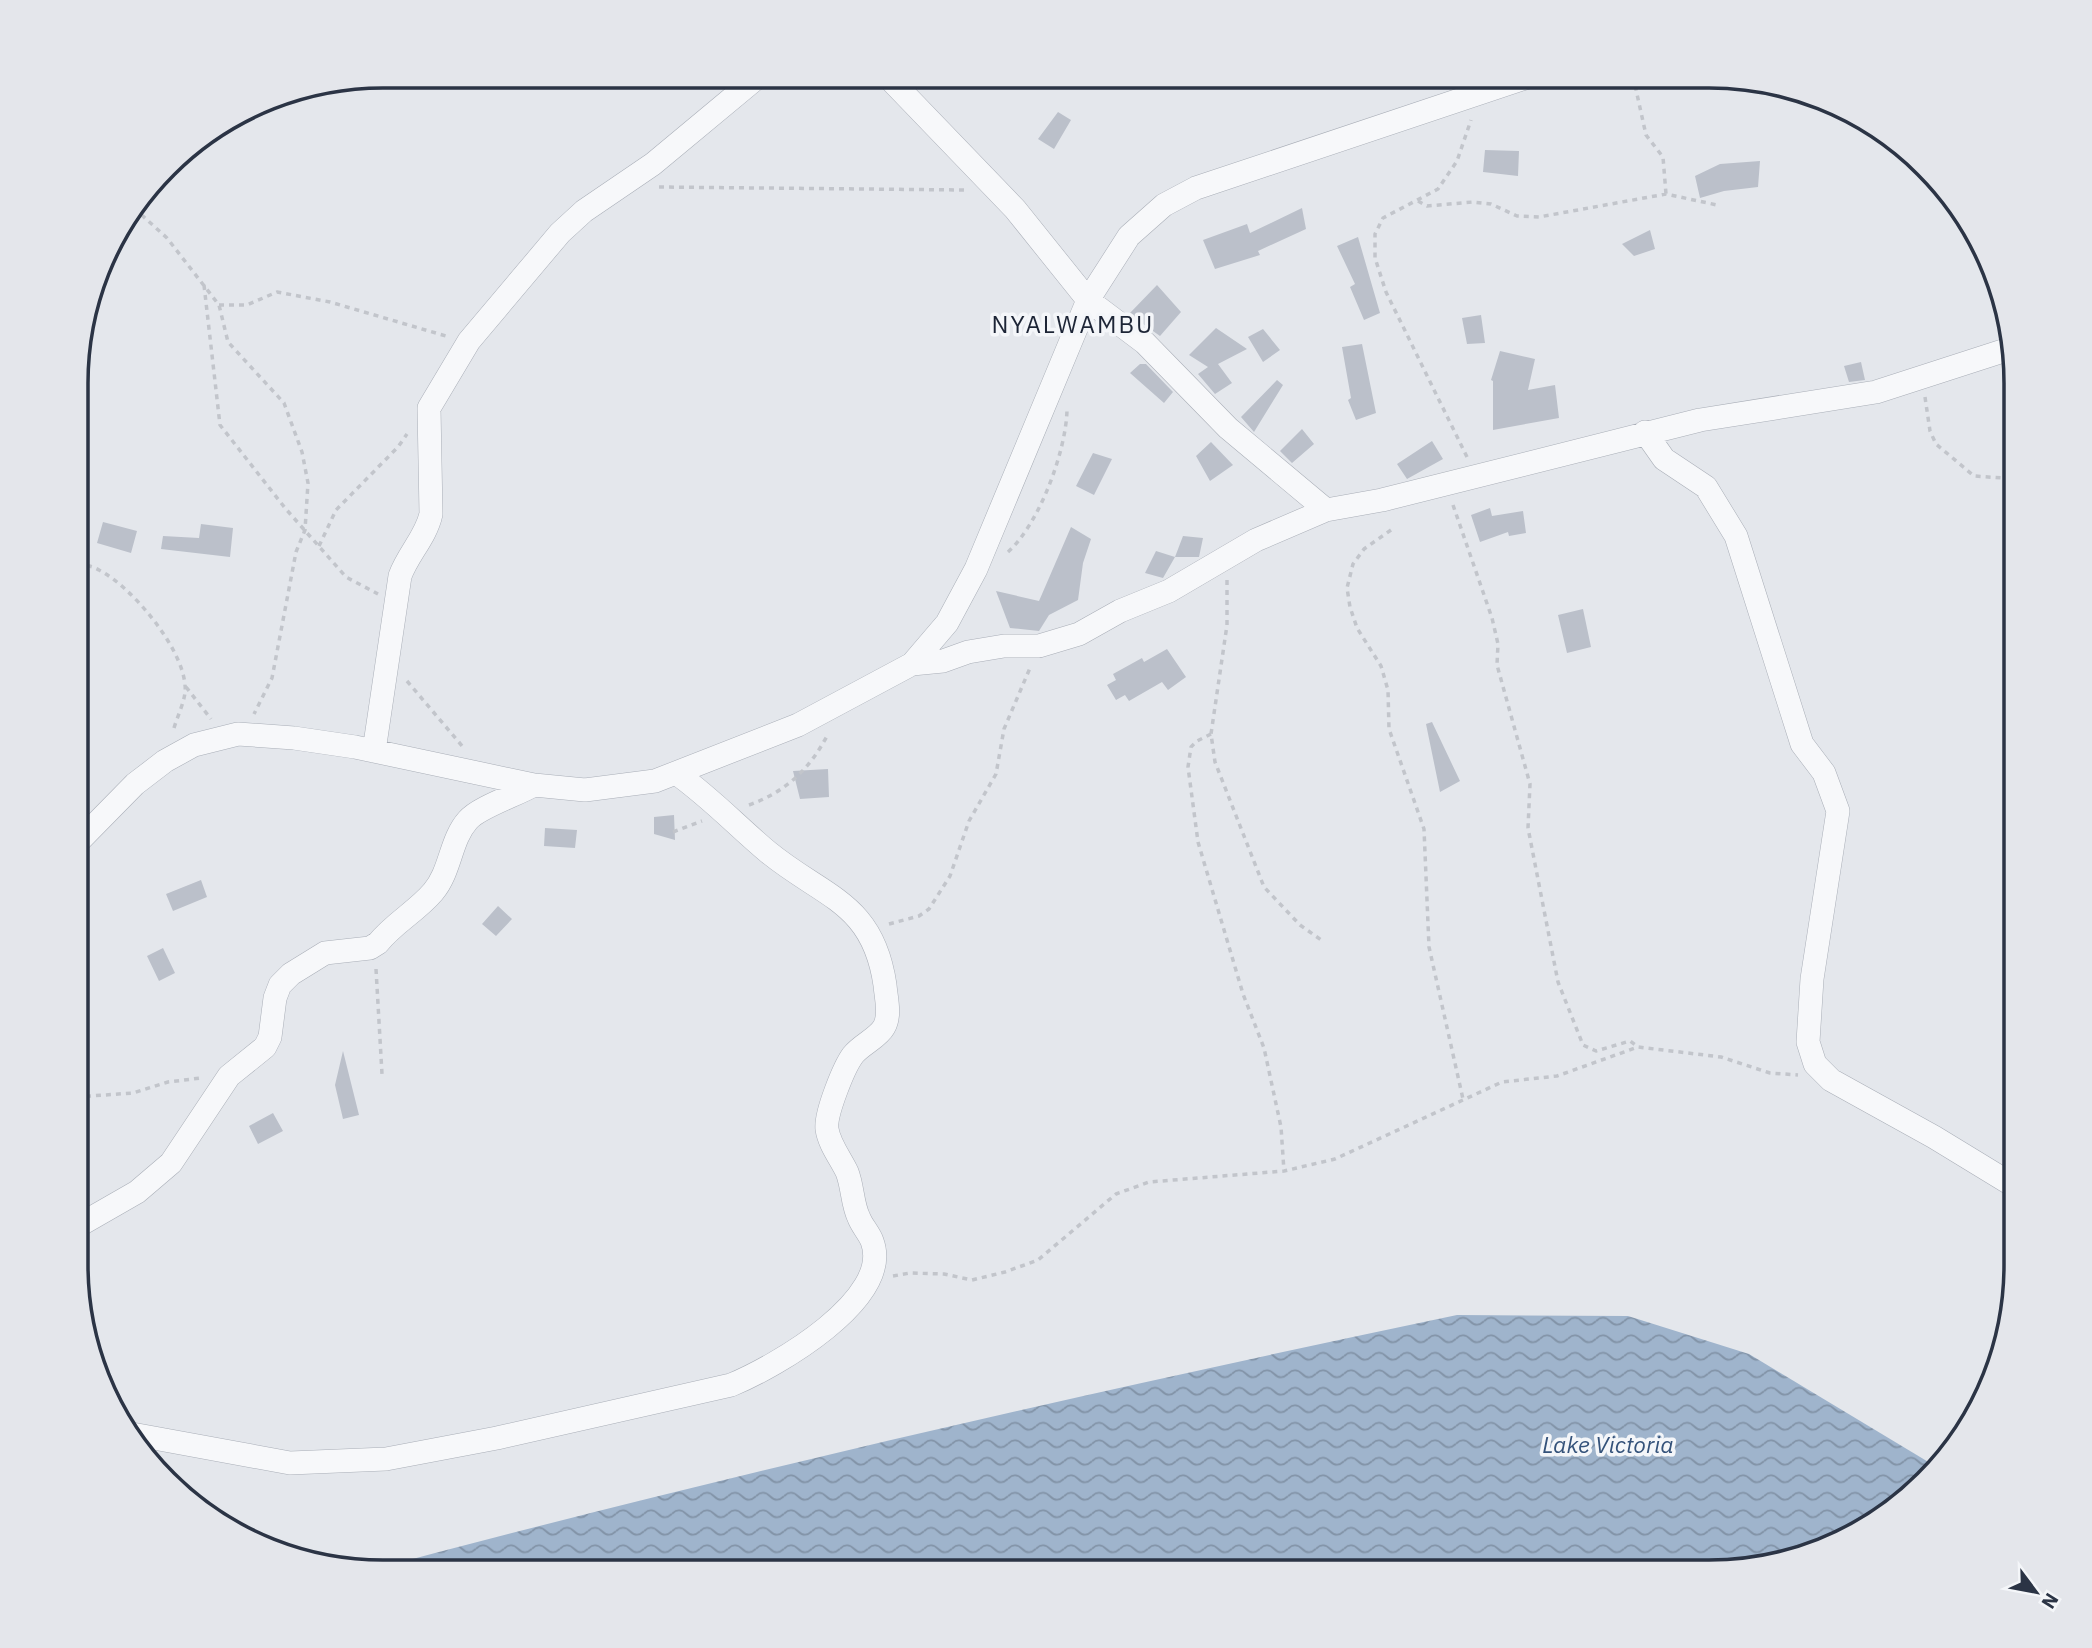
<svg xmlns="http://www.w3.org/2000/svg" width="2092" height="1648" font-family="'IBM Plex Sans',sans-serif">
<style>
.water{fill:url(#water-waves)}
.building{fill:#bbc0ca}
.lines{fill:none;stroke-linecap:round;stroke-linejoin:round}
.minor-casing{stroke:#a9aeb7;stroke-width:24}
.path{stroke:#c2c5cb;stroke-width:3.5;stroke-dasharray:5 5;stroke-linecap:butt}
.minor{stroke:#f7f8fa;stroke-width:23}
.labels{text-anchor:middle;stroke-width:7;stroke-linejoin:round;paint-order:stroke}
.water-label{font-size:23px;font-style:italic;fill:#34527a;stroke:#f4f6f9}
.quarter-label{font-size:24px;letter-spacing:2px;fill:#1d2536;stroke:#f4f6f9}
.rim{fill:none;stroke:#2b3445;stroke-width:3.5}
</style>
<defs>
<pattern id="water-waves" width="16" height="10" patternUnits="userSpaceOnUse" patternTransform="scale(1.75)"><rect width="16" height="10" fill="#9fb4cc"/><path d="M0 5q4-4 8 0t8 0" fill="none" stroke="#8293a7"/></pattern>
</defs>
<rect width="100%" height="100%" fill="#e4e7ec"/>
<path class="water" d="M1457 1315 1628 1316 1749 1354 1940 1469 1828 1549 1710 1573 364 1572C725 1475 1090 1392 1457 1315Z"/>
<path class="building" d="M1058 112 1071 120 1054 149 1038 139Z
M1485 150 1519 151 1518 176 1483 172Z
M1760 161 1758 187 1724 191 1700 198 1695 176 1720 164Z
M1302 208 1306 229 1258 251 1260 255 1215 269 1203 240 1247 224 1250 233Z
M1650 230 1655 249 1634 256 1622 244Z
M1358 237 1380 313 1364 320 1350 287 1355 284 1337 246Z
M1157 285 1181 312 1160 336 1129 314Z
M1481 315 1485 343 1467 344 1462 318Z
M1216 328 1247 349 1218 364 1232 383 1215 394 1198 374 1208 367 1189 355Z
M1263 329 1280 350 1263 362 1248 337Z
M1362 344 1376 413 1356 420 1348 400 1351 398 1342 347Z
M1500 351 1535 359 1528 390 1555 385 1559 418 1493 430V381L1491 380Z
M1861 362 1865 380 1849 382 1844 366Z
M1140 364H1146L1173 392 1164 403 1130 373Z
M1277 380 1283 385 1254 432 1241 417Z
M1302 429 1314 444 1292 463 1280 451Z
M1432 441 1443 459 1407 479 1397 464Z
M1211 442 1233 465 1210 481 1196 456Z
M1093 453 1112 459 1094 495 1076 486Z
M1490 508 1492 516 1523 511 1526 533 1509 536 1508 532 1480 542 1471 515Z
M103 522 137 531 131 553 97 543Z
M201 524 233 528 230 557 161 549 163 536 199 538Z
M1071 527 1091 539 1083 563 1078 600 1049 615 1039 631 1010 628 996 591 1039 601Z
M1183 536 1203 538 1199 557H1175Z
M1156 551 1175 557 1163 578 1145 573Z
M1583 609 1591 647 1567 653 1558 615Z
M1167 649 1186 677 1168 690 1162 682 1129 701 1125 695 1116 700 1107 685 1116 680 1113 674 1142 658 1144 662Z
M1432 722 1460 781 1440 792 1426 724Z
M828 769 829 797 800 799 793 771Z
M674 815 675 840 654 834V817Z
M545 828 577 830 575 848 544 846Z
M201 880 207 897 173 911 166 894Z
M498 906 512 919 496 936 482 924Z
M163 948 175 973 159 981 147 956Z
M343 1051 359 1115 343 1119 335 1085Z
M273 1113 283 1131 258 1144 249 1126Z"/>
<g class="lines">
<defs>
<path id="minor" d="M886 75 1015 209 1088 300 1145 343 1228 428 1326 510
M1645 432 1664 459 1706 487 1736 536 1802 744 1824 773 1838 811 1812 979 1808 1042 1815 1064 1831 1080 1934 1137 2016 1187
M912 664 943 661 968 652 1004 646H1039L1079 634 1120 611 1169 591 1256 540 1326 510 1382 500 1700 420 1876 392 2009 349
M374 751 400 576C408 554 426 537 431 514L429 408 469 341 560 233 584 211 653 164 760 75
M77 843 135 784 165 761 194 745 238 734 294 738 355 747 534 785 585 790 655 781 798 725 912 664 947 623 976 569 1088 300 1129 236 1164 205 1196 188 1531 76
M76 1227 137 1192 171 1163 229 1076 265 1047 270 1037 275 998 280 985 291 974 325 953 370 948 378 943C394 923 417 911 433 892 451 871 450 840 468 820 479 807 517 795 534 785
M132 1434 290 1463 386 1459 497 1438 731 1385C775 1367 894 1299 872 1241 869 1233 862 1226 859 1218 852 1204 853 1187 847 1172 841 1159 829 1144 827 1129 825 1114 844 1067 853 1055 862 1044 878 1038 884 1027 891 1015 886 998 885 985 873 902 824 898 768 852 737 826 710 797 676 773"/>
</defs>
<use href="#minor" class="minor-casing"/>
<path class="path" d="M1633 76 1646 135 1663 157 1666 194
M659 187 966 190
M1418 201 1427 206 1473 202 1491 204 1517 216 1539 217 1666 194 1717 205
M134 208 167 238 219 305 228 342 284 403 302 452 308 483 305 530 296 552 272 678 254 714
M204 285 220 425 285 508 346 577 378 594
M219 305H247L277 292 330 302 446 336
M1925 397 1930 431 1936 444 1974 476 2017 479
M1467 457 1386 292 1375 258V234L1383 218 1438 189 1457 161 1471 120
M1453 505 1492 618 1498 644 1497 665 1530 784 1528 828 1558 982 1583 1045 1596 1051 1630 1041 1638 1047
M1391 530 1364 549 1353 564 1347 588 1350 607 1357 628 1381 666 1388 690 1389 729 1424 829 1429 947 1463 1099
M319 546 336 510 398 447 407 434
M1008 552C1039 524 1066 452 1067 410
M77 564C84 565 93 566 99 570 132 587 182 647 185 685 187 699 176 718 173 732
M1227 580V625L1211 734 1215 762 1264 887 1300 925 1324 942
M407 681 463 747
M186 687 211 719
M1211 734 1197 741 1191 747 1188 767 1198 842 1243 994 1264 1048 1281 1127 1284 1171
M749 805C785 792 809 770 827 736
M673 832 702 821
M889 924 919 916 929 909 950 876 969 821 996 774 1004 729 1030 668
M376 969 382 1074
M76 1097 133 1093 168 1082 201 1078
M893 1276 910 1273 944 1274 972 1280 1005 1272 1038 1260 1116 1194 1149 1182 1284 1171 1335 1159 1502 1082 1557 1076 1638 1047 1721 1057 1770 1073 1798 1075"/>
<use href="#minor" class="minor"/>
</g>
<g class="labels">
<g class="water-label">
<text x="1608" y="1453">Lake Victoria</text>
</g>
<g class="quarter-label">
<text x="1073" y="333">NYALWAMBU</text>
</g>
</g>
<path d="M0 0H2092V1648H0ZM383 88H1709A295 295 0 0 1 2004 383V1265A295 295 0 0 1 1709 1560H383A295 295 0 0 1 88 1265V383A295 295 0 0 1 383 88Z" fill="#e4e6eb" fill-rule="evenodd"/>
<path class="rim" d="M383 88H1709A295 295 0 0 1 2004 383V1265A295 295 0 0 1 1709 1560H383A295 295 0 0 1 88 1265V383A295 295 0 0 1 383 88Z"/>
<g transform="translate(2036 1592) rotate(122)" stroke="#f4f6f9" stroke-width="5" paint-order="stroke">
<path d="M0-5L12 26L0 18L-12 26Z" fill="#2b3445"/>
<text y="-10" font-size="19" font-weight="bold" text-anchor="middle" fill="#2b3445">N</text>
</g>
</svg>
